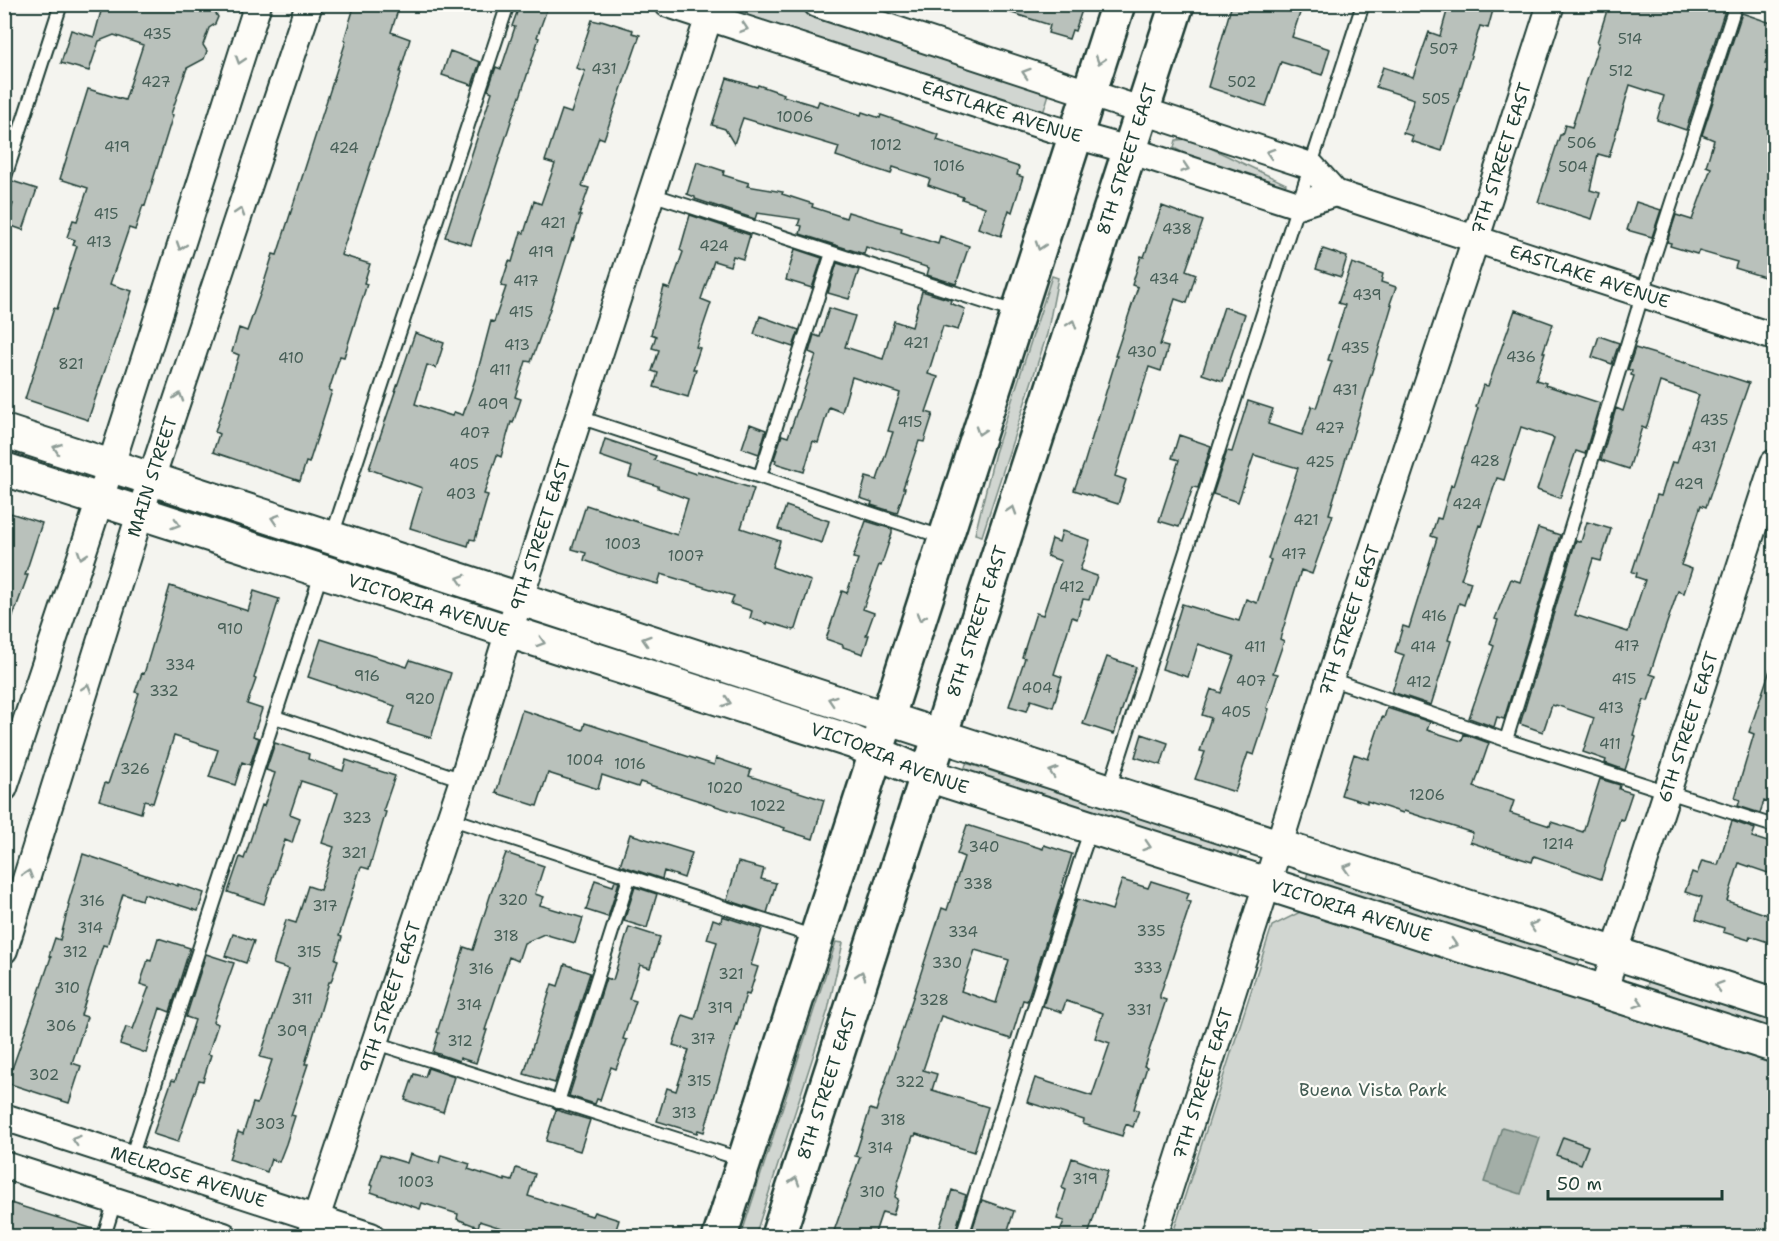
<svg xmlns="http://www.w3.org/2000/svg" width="1779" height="1241" font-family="'Shantell Sans',sans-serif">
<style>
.green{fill:#d1d6d1;stroke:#788a82;stroke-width:1.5}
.water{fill:#a3aea7;stroke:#6e8179;stroke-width:1.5}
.building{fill:#b9c1bb;stroke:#1f3d34;stroke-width:1.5;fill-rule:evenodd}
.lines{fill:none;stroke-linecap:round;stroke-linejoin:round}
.service-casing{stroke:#1f3d34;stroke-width:16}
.minor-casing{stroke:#1f3d34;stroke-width:30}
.tertiary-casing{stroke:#1f3d34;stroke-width:36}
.secondary-casing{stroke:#1f3d34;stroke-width:38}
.service{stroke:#fdfcf7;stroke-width:12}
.minor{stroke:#fdfcf7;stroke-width:26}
.tertiary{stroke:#fdfcf7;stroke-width:32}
.secondary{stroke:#fdfcf7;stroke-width:33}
.oneway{stroke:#8e9c96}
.labels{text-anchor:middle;stroke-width:4.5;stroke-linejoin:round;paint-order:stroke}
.number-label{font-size:15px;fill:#465e56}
.street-label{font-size:18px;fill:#1f3d34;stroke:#fdfcf7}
.park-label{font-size:18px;fill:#435c53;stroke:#fdfcf7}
</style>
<rect width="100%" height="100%" fill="#f4f4ef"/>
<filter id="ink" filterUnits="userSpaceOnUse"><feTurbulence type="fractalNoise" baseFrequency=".0167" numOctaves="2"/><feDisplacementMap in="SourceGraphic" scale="12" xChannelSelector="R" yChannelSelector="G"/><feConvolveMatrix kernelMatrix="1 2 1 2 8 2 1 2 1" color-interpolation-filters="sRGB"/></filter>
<g filter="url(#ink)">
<path class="green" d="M748 5H789L1045 87 1049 94 1044 110 1039 112 745 16Z
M1188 139 1196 141 1286 184 1284 187 1191 157 1174 148 1176 140Z
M1052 276 1058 278 1047 334 982 536 975 534 995 453Z
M5 439 69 465 66 472 5 455Z
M190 501 481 595 477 608 185 512Z
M966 764H969L1061 793 1194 826 1241 844 1236 860 963 774Z
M1310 866 1582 954 1576 970 1305 882Z
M1300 912 1774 1064V1236H1172L1272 926Z
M836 942 843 943 828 1010 755 1236H741Z
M1649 978 1774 1015V1035L1646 991Z"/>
<path class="water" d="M1502 1127 1540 1138 1521 1194 1484 1182Z"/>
<path class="building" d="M103 4H210L218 17 215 24 209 28 203 45 207 51 204 59 187 68 171 114 173 115 145 206 143 205 135 230 129 228 110 284 132 291 88 420 25 399 54 308 57 309 77 246 73 245 75 240 67 237 73 220 77 221 88 188 60 179 88 89 125 100 143 45 114 35 99 41 89 71 61 63 71 30 94 37Z
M355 4H400L391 32 410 39 400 72 401 73 341 255 370 264 364 283 367 284 344 357 340 356 329 390 332 391 309 463 306 462 300 481 213 452 219 434 215 432 239 355 232 352 239 328 247 331 262 289 273 254 277 255 346 41 344 40Z
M520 4H534L547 9 537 37 539 38 521 94 513 115 471 245 445 237 492 92 488 90 496 67 501 69 515 27 512 26Z
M999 4H1084L1075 31 1072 30 1069 39 1048 33 1050 25 999 9Z
M1232 4H1303L1292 37 1330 49 1322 75 1281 62 1266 106 1208 87Z
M1449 4H1474L1493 10 1488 28 1480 26 1442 151 1411 141 1413 136 1403 133 1414 99 1376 87 1383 67 1413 77 1429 32 1440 36Z
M1609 4H1718L1726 7 1686 130 1657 120 1664 96 1630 85 1609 157 1598 154 1590 190 1600 193 1592 219 1538 202 1560 135H1562L1565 125 1572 127 1599 43 1597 42Z
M1742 13 1774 24V37L1765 63 1774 64V280L1735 268 1737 262 1699 251 1697 254 1670 246 1671 243 1667 242 1676 215 1692 220 1711 168 1706 166 1714 140 1702 135Z
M592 20 600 22 601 20 633 30 632 33 640 35 604 139 599 137 582 186 589 188 579 216H581L573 240 572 239 549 312 531 362 526 361 515 397 521 399 513 423 511 422 501 457 497 455 484 494 488 495 475 540 470 539 468 546 410 528 422 488 369 469 415 333 444 343 436 368 427 365 415 404 452 416 454 412 463 415 477 374 491 321 494 322 506 287 501 286 509 261 512 262 521 232 524 233 534 201 541 204 555 164 545 161 562 110 571 113 585 71 576 68Z
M450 51 480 62 472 85 442 75Z
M727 78 757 87 758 85 784 94 783 96 817 106 819 101 861 115 862 112 880 118 881 115 939 135 937 140 1019 167 1017 175 1023 177 1012 212 1009 210 1001 236 978 228 985 207 962 199 963 197 928 185 930 179 893 167 891 174 836 156 839 147 743 118 734 144 725 129 712 125Z
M697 162 724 171 723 175 749 183 747 186 783 192 782 194 813 204 812 207 846 218 848 212 902 228 901 232 938 244 940 236 969 246 956 284 927 275 929 268 866 247 864 254 800 234 802 226 798 225 800 219 757 213 755 219 695 199V197L687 194Z
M12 181 37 189 23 230 6 224 13 204 4 203V188L10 186Z
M1636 202 1661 210 1652 237 1627 230Z
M1162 206 1203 221 1186 270 1196 274 1187 303 1175 299 1160 345 1168 347 1161 371 1149 367 1115 476 1126 480 1118 504 1074 490 1084 464 1117 356H1115L1138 287 1132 285 1141 256 1144 257Z
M690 215 750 235 743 259 733 256 730 266 714 261 701 299 711 303 696 347 700 348 693 369H696L688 397 654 387 658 373 652 371 659 350 652 348 656 336 651 334 664 287 670 289 683 252 680 250Z
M795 249 822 258 812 288 786 280Z
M1323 249 1347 257 1341 277 1316 269Z
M837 263 859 270 849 299 828 293Z
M1352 263 1383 274 1381 282 1396 287 1390 304 1392 305 1329 514 1333 515 1312 574 1301 570 1280 639 1284 641 1273 673 1278 674 1267 708 1269 709 1254 755 1248 753 1235 792 1195 779 1205 752 1200 751 1211 718 1202 715 1211 689 1221 693 1234 656 1198 644 1188 677 1162 669 1182 604 1239 621 1246 599 1257 603 1271 560 1268 559 1298 468 1254 455 1238 502 1213 494 1227 451 1232 452 1248 401 1273 409 1268 424 1302 435 1312 406 1316 408 1332 361 1328 360 1345 305 1338 303Z
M922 291 951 300 950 303 965 309 958 330 943 326 928 374 938 377 926 412 933 414 924 442 919 441 903 488H905L897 513 871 505 872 502 860 498 866 477 877 480 893 432 888 431 900 393 852 377 842 412 829 407 818 443 813 441 804 472 775 463 776 460 774 459 782 435 788 437 816 355 809 352 814 335 820 337 829 308 855 316 845 347 883 359 894 321 912 327Z
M1224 307 1245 314 1223 381 1202 374Z
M1515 310 1553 324 1543 352H1545L1536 380 1546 383 1545 385 1600 403 1585 454 1576 451 1560 498 1537 490 1554 438 1521 427 1504 480 1497 478 1481 526 1479 525 1461 579 1471 582 1464 605 1459 603 1448 640 1451 641 1431 705 1392 692 1404 655 1395 652 1403 626 1409 628 1437 538 1431 536 1437 518 1441 519 1451 485 1453 486 1478 408 1476 407 1483 385 1488 386Z
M760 316 799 330 793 347 754 334Z
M1599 336 1619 343 1612 364 1592 357Z
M1635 348 1685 363V362L1749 383 1706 507 1701 505 1681 565 1692 569 1684 593 1678 591 1660 643 1650 674 1656 676 1648 701 1644 700 1633 735 1636 736 1625 770 1605 763 1606 760 1583 752 1594 718 1556 705 1555 706 1552 705 1543 732 1520 724 1576 540 1581 542 1587 522 1611 529 1601 561 1593 559 1575 615 1628 632 1645 580 1636 577 1637 573 1632 572 1657 495 1661 496 1672 462 1677 463 1699 395 1660 382 1646 429 1642 427 1629 469 1601 460 1616 408 1623 411 1634 376 1631 375 1632 371 1628 369Z
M750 424 766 430 759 454 742 448Z
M1179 435 1211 446 1198 488 1193 487 1179 527 1159 521 1179 460 1172 458Z
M605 439 656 456 654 460 696 474 697 471 754 489 741 528 780 541 772 567 811 581 796 629 794 630 767 622V624L750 618 752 611 731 604 734 596 661 574 658 584 618 573 584 560 586 553 572 549 586 505 677 535 688 499 658 488V486L629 477 632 467 600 456Z
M786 506 829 521 822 543 778 529Z
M4 511 42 523 25 575H28L7 633H4Z
M866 521 892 529V533L881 566 879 565 863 609 874 613 866 635H869L863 654 843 647V645L826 639 842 591 847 593 858 559 853 558Z
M1538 528 1560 535 1504 719 1497 717 1494 727 1469 718 1494 646 1490 644 1498 620 1495 619 1502 601 1511 579 1520 582Z
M1062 531 1090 540 1080 570 1097 576 1089 600 1083 599 1077 619 1072 617 1054 674 1062 677 1053 707 1031 700 1027 711 1009 706 1025 658 1022 657 1036 613 1043 615 1061 561 1047 556 1052 539 1059 542Z
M170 586 248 611 254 591 279 599 254 678 256 679 247 704 262 709 253 736 259 738 250 765 242 762 235 785 209 777 218 750 174 736 153 803 144 801 141 813 99 800 105 783 108 784 139 693 135 692 142 673 144 674Z
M321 639 407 667 410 660 451 673 431 738 389 725 395 706 308 677Z
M1107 657 1136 667 1114 734 1083 724Z
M1771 667H1774V805L1764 801 1760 813 1738 806 1740 800 1735 798 1754 734 1749 732Z
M1387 708 1430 722 1427 730 1462 741 1464 734 1489 743 1474 787 1514 801 1510 813 1550 826 1551 822 1583 832 1600 779 1620 785 1619 789 1632 793 1623 820 1620 819 1601 879 1534 856 1532 862 1497 851 1470 842 1473 833 1404 811 1403 813 1367 801V803L1341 795 1354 754 1368 759 1382 717 1384 718Z
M522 710 583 730 585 723 714 765 716 758 751 770 749 776 824 800 813 839 784 830 785 828 640 782 638 787 602 775 598 789 548 773 537 806 496 793Z
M1142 734 1168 743 1161 765 1135 757Z
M275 743 309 754 308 759 343 771 346 760 395 776 383 811 386 812 369 869 362 867 360 869 339 936 342 937 335 959 338 960 331 982H329L305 1064H308L291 1115 295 1116 286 1144 279 1162 271 1159 267 1172 229 1159 238 1132 243 1134 253 1103 257 1104 272 1060 260 1057 289 969 273 964 286 920 296 923 308 886 320 890 334 847 322 843 338 793 301 781 290 814 300 818 292 843 285 840 264 904 228 892 240 857 244 859 262 805 264 806 275 773 266 770Z
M1732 821 1755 829 1752 837 1774 844V875L1739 863 1727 901 1774 917V944L1750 936 1749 940 1723 932 1724 928 1696 919 1702 897 1685 892 1692 872 1697 874 1702 861 1718 865Z
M967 825 1043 849 1044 845 1072 854 1060 893 1061 894 1027 1001 1023 1000 1011 1039 941 1016 923 1070 937 1074 932 1090 988 1107 974 1152 916 1134 915 1136H913L897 1186H898L895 1197 898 1199 893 1215 882 1212 874 1236H850L834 1231 860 1157 855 1156 870 1109 876 1111 942 908 947 910 964 857 957 854ZM975 950 1009 960 996 1003 961 991Z
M630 834 692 853 684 878 664 871 662 879 620 865Z
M506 853 544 866 535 894 544 897 540 905 583 918 575 943 544 934 524 943 518 961 509 957 485 1030H487L476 1063 460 1058 459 1061 433 1052 439 1033 437 1032 464 947 473 950 491 893Z
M83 854 178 886V884L204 893 198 911 144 894 142 900 123 894 107 946 103 945 81 1015 87 1017 72 1063 81 1066 69 1103 7 1083 36 1001 51 957 49 956 55 938 60 940 69 905 68 904Z
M738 862 764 869 761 879 776 883 767 913 727 900Z
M595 880 613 886 615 881 619 882 608 917 586 910Z
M1122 880 1148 888 1151 881 1189 893 1186 901 1191 902 1160 995V998L1166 1000 1144 1066 1147 1067 1134 1109 1139 1110 1133 1127 1126 1124 1122 1136 1083 1124 1084 1120 1027 1102 1035 1078 1092 1096 1110 1043 1095 1038 1103 1013 1066 1001 1062 1012 1043 1006 1077 899 1112 910Z
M635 887 657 894 647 928 624 921Z
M722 916 762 929 751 965 758 967 749 995 746 994 737 1024 736 1023 704 1132 698 1130 697 1133 657 1121 667 1088 676 1091 689 1050 673 1045 683 1015 695 1019 717 942 707 939 713 919 721 922Z
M629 927 660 937 650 968 640 965 629 999 636 1001 623 1039 627 1040 616 1069 611 1067 600 1100 597 1099 595 1104 569 1096 606 978 613 980Z
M233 934 254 941 246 963 225 956Z
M158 938 190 948 170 1012 160 1008 146 1053 120 1044 126 1027 133 1029 149 987 140 984 148 960 151 961Z
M206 954 234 963 213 1022 218 1024 208 1054 211 1055 203 1081 199 1080 178 1142 153 1134 172 1080 175 1081 195 1020 186 1017Z
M565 964 590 973 555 1083 524 1074 552 984 558 986Z
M428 1068 454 1077 443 1112 405 1100 414 1074 425 1077Z
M556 1110 590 1120 580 1151 546 1141Z
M1563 1137 1588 1146 1581 1164 1556 1155Z
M410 1154 439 1163 441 1155 470 1164 468 1169 505 1181V1179L512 1181 516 1168 535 1174 528 1196 592 1216 594 1212 619 1220 614 1236H541L518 1229 517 1233 482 1222 480 1221 478 1227 457 1219 458 1214 422 1203 420 1209 371 1192 373 1186 370 1185 380 1155 407 1163Z
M1072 1158 1108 1171 1088 1236H1058L1064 1221 1057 1219 1066 1190 1062 1188Z
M952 1190 966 1195 954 1236H937Z
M982 1200 1014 1211 1006 1236H970Z
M4 1201 97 1230 96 1236H4Z"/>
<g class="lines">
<defs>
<path id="service" d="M4 180 61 4
M651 194 1018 313
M579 417 945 538
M760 476 832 253
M332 536 508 4
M1330 679 1506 740 1774 826
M275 717 463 780
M1506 740 1653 260 1736 4
M1109 789 1363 4
M449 818 815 937
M376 1043 743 1160
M558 1102 629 878
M131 1158 322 571
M104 1236 115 1201
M962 1236 1083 852 1091 829"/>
<g id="minor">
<path id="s1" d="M668 4 1050 128 1129 150 1298 205 1335 193"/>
<path id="s2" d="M817 4 1311 166 1335 193 1774 337"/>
<path d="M4 788 94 518 258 4"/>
<path id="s3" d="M4 950 151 479 309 4"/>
<path id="s4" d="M1604 992 1615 952 1774 463"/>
<path id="s5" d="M4 1117 371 1236"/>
<path d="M4 1165 224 1236"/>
<path id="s6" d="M310 1236 463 780 503 650 713 4"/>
<path id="s7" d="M1154 1236 1267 884 1330 679 1476 238 1551 4"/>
</g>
<g id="tertiary">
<path d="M4 431 1279 846 1774 1004"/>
<path id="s8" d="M4 469 853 742 927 775 1774 1046"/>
</g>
<g id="secondary">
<path d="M720 1236 1118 4"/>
<path id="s9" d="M778 1236 1177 4"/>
</g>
</defs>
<use href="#service" class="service-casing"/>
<use href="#minor" class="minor-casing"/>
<use href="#tertiary" class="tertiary-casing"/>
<use href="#secondary" class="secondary-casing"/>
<use href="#service" class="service"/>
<use href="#minor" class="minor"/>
<use href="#tertiary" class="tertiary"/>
<use href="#secondary" class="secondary"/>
</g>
<defs><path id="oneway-chevron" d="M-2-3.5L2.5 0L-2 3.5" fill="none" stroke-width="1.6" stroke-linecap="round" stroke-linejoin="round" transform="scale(1.5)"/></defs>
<g class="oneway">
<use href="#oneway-chevron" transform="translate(744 28) rotate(18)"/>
<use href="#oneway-chevron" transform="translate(240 60) rotate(108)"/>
<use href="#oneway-chevron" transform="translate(1100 60) rotate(108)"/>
<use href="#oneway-chevron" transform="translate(1026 73) rotate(-162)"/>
<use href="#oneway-chevron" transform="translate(1270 153) rotate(-162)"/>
<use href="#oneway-chevron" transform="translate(1185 168) rotate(18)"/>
<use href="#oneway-chevron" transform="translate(240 212) rotate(-72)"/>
<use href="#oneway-chevron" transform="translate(181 246) rotate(108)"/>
<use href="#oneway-chevron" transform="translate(1040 246) rotate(108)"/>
<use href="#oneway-chevron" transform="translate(1072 324) rotate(-72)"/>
<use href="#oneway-chevron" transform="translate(179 397) rotate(-72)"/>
<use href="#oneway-chevron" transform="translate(980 431) rotate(108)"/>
<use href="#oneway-chevron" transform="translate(57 448) rotate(-161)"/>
<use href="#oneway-chevron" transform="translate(1012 510) rotate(-72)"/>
<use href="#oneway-chevron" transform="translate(275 519) rotate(-162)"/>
<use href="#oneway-chevron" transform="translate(176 524) rotate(18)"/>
<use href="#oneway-chevron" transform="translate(82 555) rotate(108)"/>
<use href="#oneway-chevron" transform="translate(461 579) rotate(-162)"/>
<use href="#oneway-chevron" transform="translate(921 617) rotate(108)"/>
<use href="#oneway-chevron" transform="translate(646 640) rotate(-162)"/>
<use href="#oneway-chevron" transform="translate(541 642) rotate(18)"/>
<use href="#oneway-chevron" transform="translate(87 688) rotate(-73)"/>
<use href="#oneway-chevron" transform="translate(832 700) rotate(-162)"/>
<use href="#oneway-chevron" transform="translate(727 702) rotate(18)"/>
<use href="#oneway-chevron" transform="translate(1053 772) rotate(-162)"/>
<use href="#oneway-chevron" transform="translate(1147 846) rotate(18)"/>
<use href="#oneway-chevron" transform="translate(1347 868) rotate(-163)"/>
<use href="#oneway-chevron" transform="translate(28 874) rotate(-73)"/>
<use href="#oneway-chevron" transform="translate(1533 926) rotate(-163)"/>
<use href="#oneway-chevron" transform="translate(1453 944) rotate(18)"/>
<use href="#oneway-chevron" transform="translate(861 975) rotate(-72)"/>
<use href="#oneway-chevron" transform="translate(1719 986) rotate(-162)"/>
<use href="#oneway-chevron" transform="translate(1639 1003) rotate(18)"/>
<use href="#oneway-chevron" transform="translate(76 1140) rotate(-162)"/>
<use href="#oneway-chevron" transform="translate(795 1181) rotate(-72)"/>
</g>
</g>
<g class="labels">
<g class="number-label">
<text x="157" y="39">435</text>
<text x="1630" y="44">514</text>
<text x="1444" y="54">507</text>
<text x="604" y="74">431</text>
<text x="1621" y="76">512</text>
<text x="156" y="87">427</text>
<text x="1242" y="87">502</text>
<text x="1436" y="104">505</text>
<text x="795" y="122">1006</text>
<text x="1582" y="148">506</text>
<text x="886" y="150">1012</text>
<text x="117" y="152">419</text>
<text x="344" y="153">424</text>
<text x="949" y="171">1016</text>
<text x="1573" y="172">504</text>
<text x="106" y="219">415</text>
<text x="553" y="228">421</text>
<text x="1177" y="234">438</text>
<text x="99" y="247">413</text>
<text x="714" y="251">424</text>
<text x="541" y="257">419</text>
<text x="1164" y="284">434</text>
<text x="526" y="286">417</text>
<text x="1367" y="300">439</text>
<text x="521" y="317">415</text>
<text x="916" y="348">421</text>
<text x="517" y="350">413</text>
<text x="1355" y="353">435</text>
<text x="1142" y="357">430</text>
<text x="1521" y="362">436</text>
<text x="291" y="363">410</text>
<text x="71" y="369">821</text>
<text x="500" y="375">411</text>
<text x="1345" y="395">431</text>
<text x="493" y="409">409</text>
<text x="1714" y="425">435</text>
<text x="910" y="427">415</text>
<text x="1330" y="433">427</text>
<text x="475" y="438">407</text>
<text x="1704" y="452">431</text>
<text x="1485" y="466">428</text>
<text x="1320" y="467">425</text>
<text x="464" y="469">405</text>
<text x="1689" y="489">429</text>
<text x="461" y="499">403</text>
<text x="1467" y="509">424</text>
<text x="1306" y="525">421</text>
<text x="623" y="549">1003</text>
<text x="1294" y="559">417</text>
<text x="686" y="561">1007</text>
<text x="1072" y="592">412</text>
<text x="1434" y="621">416</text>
<text x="230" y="634">910</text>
<text x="1627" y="651">417</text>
<text x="1255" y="652">411</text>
<text x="1423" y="652">414</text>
<text x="180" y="670">334</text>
<text x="367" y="681">916</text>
<text x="1624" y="684">415</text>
<text x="1251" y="686">407</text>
<text x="1419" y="687">412</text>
<text x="1037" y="693">404</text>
<text x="164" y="696">332</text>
<text x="420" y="704">920</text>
<text x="1611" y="713">413</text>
<text x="1236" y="717">405</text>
<text x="1610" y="749">411</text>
<text x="585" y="765">1004</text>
<text x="630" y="769">1016</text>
<text x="135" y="774">326</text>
<text x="725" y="793">1020</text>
<text x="1427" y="800">1206</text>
<text x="768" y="811">1022</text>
<text x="357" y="823">323</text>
<text x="1558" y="849">1214</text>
<text x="984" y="852">340</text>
<text x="354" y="858">321</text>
<text x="978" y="889">338</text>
<text x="513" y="905">320</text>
<text x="92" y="906">316</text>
<text x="325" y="911">317</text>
<text x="90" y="933">314</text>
<text x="1151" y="936">335</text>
<text x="963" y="937">334</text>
<text x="506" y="941">318</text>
<text x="75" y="957">312</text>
<text x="309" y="957">315</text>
<text x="947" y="968">330</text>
<text x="1148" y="973">333</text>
<text x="481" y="974">316</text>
<text x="731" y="979">321</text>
<text x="67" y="993">310</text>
<text x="302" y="1004">311</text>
<text x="934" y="1005">328</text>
<text x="469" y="1010">314</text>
<text x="720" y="1013">319</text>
<text x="1139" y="1015">331</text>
<text x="61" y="1031">306</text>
<text x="292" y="1036">309</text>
<text x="703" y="1044">317</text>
<text x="460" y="1046">312</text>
<text x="44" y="1080">302</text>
<text x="699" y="1086">315</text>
<text x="910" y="1087">322</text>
<text x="684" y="1118">313</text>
<text x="893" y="1125">318</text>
<text x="270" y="1129">303</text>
<text x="880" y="1153">314</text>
<text x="1085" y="1184">319</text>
<text x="416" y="1187">1003</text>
<text x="872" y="1197">310</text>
</g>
<g class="street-label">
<text dy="6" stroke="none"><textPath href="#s1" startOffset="351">EASTLAKE AVENUE</textPath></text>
<text dy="6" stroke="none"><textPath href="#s9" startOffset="1132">8TH STREET EAST</textPath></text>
<text dy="6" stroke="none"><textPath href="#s7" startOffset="1132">7TH STREET EAST</textPath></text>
<text dy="6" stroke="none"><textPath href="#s2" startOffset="824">EASTLAKE AVENUE</textPath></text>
<text dy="6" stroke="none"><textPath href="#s3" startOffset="496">MAIN STREET</textPath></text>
<text dy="6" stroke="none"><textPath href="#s6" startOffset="738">9TH STREET EAST</textPath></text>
<text dy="6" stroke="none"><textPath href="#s8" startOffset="446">VICTORIA AVENUE</textPath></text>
<text dy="6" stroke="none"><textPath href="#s9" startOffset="646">8TH STREET EAST</textPath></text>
<text dy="6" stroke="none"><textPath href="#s7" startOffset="646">7TH STREET EAST</textPath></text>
<text dy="6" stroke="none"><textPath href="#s4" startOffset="278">6TH STREET EAST</textPath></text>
<text dy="6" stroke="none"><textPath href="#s8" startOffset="932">VICTORIA AVENUE</textPath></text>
<text dy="6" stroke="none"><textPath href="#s8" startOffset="1418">VICTORIA AVENUE</textPath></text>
<text dy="6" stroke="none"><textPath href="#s6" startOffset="252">9TH STREET EAST</textPath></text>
<text dy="6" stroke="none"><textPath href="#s9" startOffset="160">8TH STREET EAST</textPath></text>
<text dy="6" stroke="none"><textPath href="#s7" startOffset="160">7TH STREET EAST</textPath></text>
<text dy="6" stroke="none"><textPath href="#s5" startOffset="194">MELROSE AVENUE</textPath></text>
</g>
<g class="park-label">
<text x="1373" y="1096">Buena Vista Park</text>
</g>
</g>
<rect width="1779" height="1241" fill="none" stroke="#fdfcf7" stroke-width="24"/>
<rect x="12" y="12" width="1755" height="1217" fill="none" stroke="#1f3d34" stroke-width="2" filter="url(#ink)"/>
<path d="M1548 1190v9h174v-9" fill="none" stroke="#1f3d34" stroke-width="3"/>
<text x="1557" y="1190" font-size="18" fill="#1f3d34" stroke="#fdfcf7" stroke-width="4.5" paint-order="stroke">50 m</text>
</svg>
